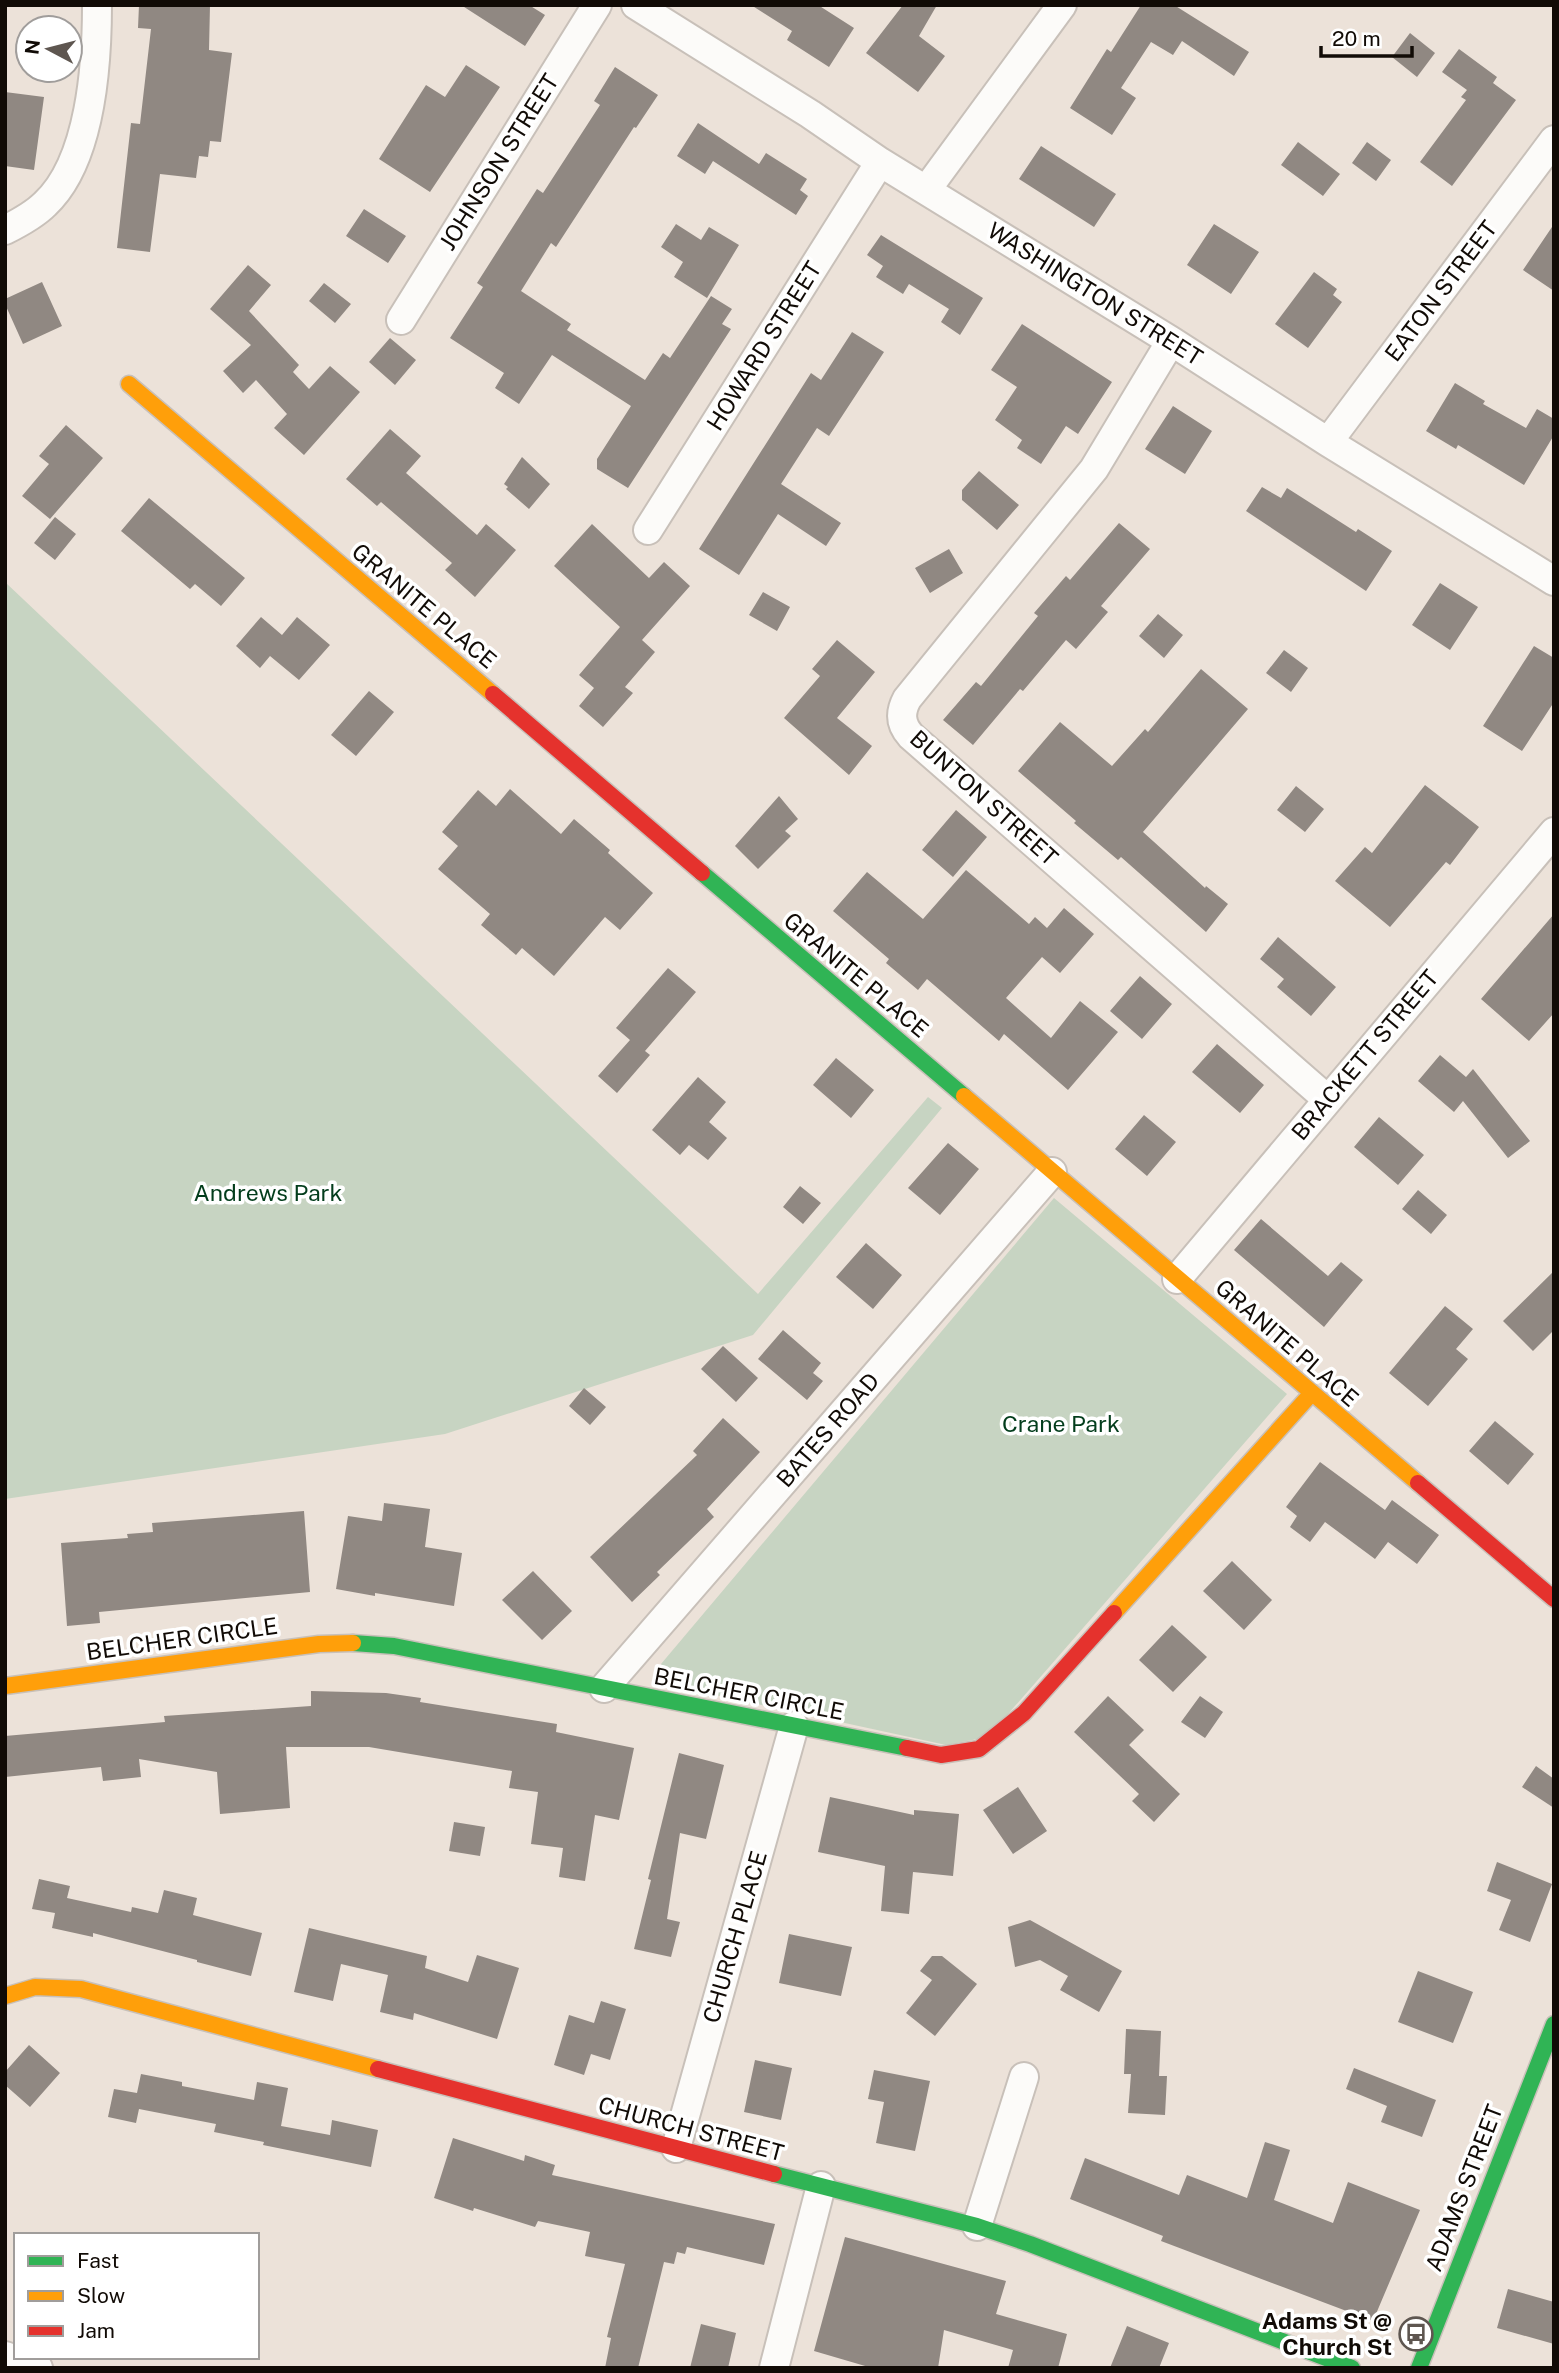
<svg xmlns="http://www.w3.org/2000/svg" width="1559" height="2373" font-family="'Public Sans',sans-serif">
<style>
.green{fill:#c7d4c2}
.building{fill:#908882}
.lines{fill:none;stroke-linecap:round;stroke-linejoin:round}
.street-casing{stroke:#c8c0b9;stroke-width:32}
.fast-casing{stroke:#c8c0b9;stroke-width:19}
.slow-casing{stroke:#c8c0b9;stroke-width:19}
.jam-casing{stroke:#c8c0b9;stroke-width:19}
.street{stroke:#fcfbf9;stroke-width:28}
.fast{stroke:#30b455;stroke-width:16}
.slow{stroke:#ff9f0a;stroke-width:16}
.jam{stroke:#e5322d;stroke-width:16}
.labels{text-anchor:middle;stroke-width:7;stroke-linejoin:round;paint-order:stroke}
.street-label{font-size:23px;fill:#110b06;stroke:#fff}
.park-label{font-size:23px;fill:#033d1c;stroke:#fff}
.poi-label{font-size:23px;font-weight:bold;fill:#110b06;stroke:#fff;text-anchor:end}
</style>
<rect width="100%" height="100%" fill="#ece2d9"/>
<path class="green" d="M5 582 758 1294 928 1097 942 1108 753 1335 445 1434 5 1499Z
M1054 1198 1287 1394 988 1737 946 1745 665 1684 661 1664Z"/>
<path class="building" d="M139 5H210L209 50 232 53 221 142 210 141 208 157 199 156 196 178 160 174 150 252 117 248 131 123 140 124 151 29 138 28Z
M461 5H529L545 15 525 46Z
M751 5H818L854 28 829 67 787 40 792 31Z
M903 5H937L919 36 945 56 918 92 866 53Z
M1141 5H1174L1249 52 1234 76 1182 41 1173 55 1151 42 1121 88 1136 98 1112 135 1070 108 1107 49 1111 52Z
M1410 33 1435 53 1417 77 1392 57Z
M1459 49 1497 77 1493 83 1516 100 1452 186 1420 162 1466 100 1461 97 1467 90 1442 72Z
M466 65 500 87 430 192 379 159 426 85 445 97Z
M615 67 658 95 636 128 634 127 556 247 551 243 521 291 571 324 567 330 645 380 663 353 670 358 711 296 732 309 722 324 731 329 628 488 597 469V459L631 406 552 355 519 404 495 388 504 373 450 338 483 287 477 283 537 189 543 193 600 105 594 101Z
M5 92 44 97 34 170 5 166Z
M698 123 759 164 766 153 807 179 800 190 808 196 796 215 713 161 705 174 677 156Z
M1298 142 1340 174 1323 196 1281 165Z
M1367 142 1391 160 1376 181 1352 163Z
M1041 146 1116 194 1094 227 1019 179Z
M364 209 406 236 388 263 346 236Z
M676 224 701 240 709 227 739 245 707 298 674 277 683 262 661 247Z
M1214 224 1259 252 1231 294 1187 265Z
M1554 224V291L1523 270Z
M881 235 983 298 960 335 941 322 949 309 909 284 903 294 876 277 883 266 867 255Z
M248 265 271 285 249 311 299 365 293 372 309 389 330 366 360 392 304 455 274 428 287 414 256 380 243 393 223 371 251 345 210 309Z
M1314 272 1337 289 1333 295 1342 302 1308 348 1275 324Z
M42 282 62 326 23 344 5 304V299Z
M324 283 351 304 335 323 309 301Z
M1022 324 1112 382 1078 434 1066 426 1041 464 1017 448 1022 440 995 420 1017 387 991 370Z
M852 332 884 352 829 436 817 428 781 484 841 523 826 546 778 514 739 575 699 549 811 373 821 380Z
M390 338 416 360 395 385 369 362Z
M1455 383 1485 401 1483 404 1526 428 1537 409 1554 419V435L1524 485 1458 445 1456 449 1426 431Z
M1173 406 1212 431 1185 474 1145 449Z
M66 425 103 458 50 519 22 496 49 464 39 456Z
M390 429 421 456 406 473 477 535 486 524 516 550 475 597 445 570 452 563 381 502 377 506 346 479Z
M522 457 550 484 529 509 506 489 508 487 504 484Z
M979 471 1019 505 997 530 962 500V490Z
M1262 487 1281 498 1287 488 1356 532 1358 529 1392 551 1366 591 1246 511Z
M149 498 245 578 221 606 195 584 190 589 121 531Z
M55 517 76 534 55 560 34 543Z
M1119 523 1150 549 1101 606 1108 612 1076 649 1066 640 1023 691 1020 689 973 745 943 720 976 682 981 686 1038 616 1034 613 1066 576 1070 580Z
M592 524 649 578 664 562 690 586 642 640 655 652 625 687 633 693 603 727 579 706 594 688 579 675 620 627 554 566Z
M949 549 963 573 930 593 915 568Z
M1440 583 1478 607 1450 650 1412 625Z
M763 592 790 607 777 631 749 615Z
M1158 614 1183 635 1164 658 1139 636Z
M261 617 282 635 297 617 330 645 299 680 270 656 260 668 236 646Z
M837 640 875 672 837 718 872 746 849 775 784 718 820 676 812 669Z
M1534 646 1554 658V702L1522 751 1483 726Z
M1284 650 1308 668 1291 692 1266 673Z
M1201 669 1248 709 1143 832 1205 888 1206 886 1228 904 1206 932 1121 857 1118 860 1074 823 1076 821 1018 771 1060 722 1112 766 1145 729 1148 732Z
M369 691 394 712 356 756 331 735Z
M1425 785 1479 827 1450 865 1446 862 1390 927 1335 881 1365 847 1372 853Z
M1296 786 1324 809 1305 832 1277 810Z
M510 789 561 834 574 819 610 850 608 853 653 893 620 930 605 917 554 976 522 948 516 955 481 925 490 914 438 869 458 846 442 832 478 790 496 806Z
M779 796 798 819 785 831 791 836 758 869 735 846Z
M956 810 987 837 953 877 922 850Z
M966 870 1029 924 1035 917 1047 928 1064 908 1094 934 1060 973 1042 957 1006 998 1051 1038 1080 1001 1118 1032 1068 1090 1004 1034 999 1041 927 979 918 990 886 963 889 959 833 911 867 872 923 919Z
M1554 914V1013L1529 1041 1481 999Z
M1278 937 1336 987 1311 1016 1277 987 1284 979 1260 959Z
M668 968 696 992 645 1051 650 1055 617 1093 598 1076 630 1040 616 1028Z
M1140 976 1172 1004 1142 1039 1110 1011Z
M1217 1044 1264 1085 1240 1113 1192 1072Z
M1440 1055 1466 1077 1473 1069 1530 1141 1508 1158 1463 1101 1454 1112 1418 1081Z
M836 1058 874 1090 851 1118 813 1085Z
M698 1077 726 1102 709 1122 727 1138 708 1160 689 1145 680 1155 652 1130Z
M1144 1115 1176 1142 1147 1176 1115 1149Z
M1379 1117 1424 1155 1398 1185 1354 1147Z
M948 1143 979 1169 940 1215 908 1188Z
M800 1186 821 1203 803 1224 783 1207Z
M1418 1190 1447 1215 1431 1234 1402 1209Z
M1261 1219 1328 1276 1341 1262 1363 1280 1324 1327 1234 1250Z
M866 1243 902 1275 873 1309 836 1277Z
M1554 1271V1330L1533 1351 1503 1321Z
M1445 1306 1473 1329 1456 1349 1468 1359 1428 1406 1389 1373Z
M783 1330 821 1363 813 1373 823 1381 807 1400 758 1359Z
M723 1346 758 1378 736 1402 701 1369Z
M584 1388 606 1407 590 1425 569 1406Z
M723 1418 760 1452 707 1509 714 1517 657 1572 660 1575 632 1602 590 1557 697 1455 693 1451Z
M1495 1421 1534 1454 1508 1485 1469 1451Z
M1320 1462 1385 1510 1392 1500 1439 1535 1417 1564 1388 1542 1375 1559 1325 1522 1310 1542 1290 1527 1297 1516 1286 1507Z
M384 1503 430 1509 425 1547 462 1553 454 1606 375 1593V1596L336 1589 348 1516 382 1521Z
M304 1511 310 1592 99 1612 100 1623 67 1626 61 1543 128 1538 127 1534 153 1532 152 1523Z
M1232 1561 1272 1600 1244 1630 1203 1591Z
M533 1571 572 1611 542 1640 502 1600Z
M1172 1625 1207 1657 1173 1692 1139 1660Z
M311 1691 386 1693 421 1698 420 1702 557 1724 556 1732 634 1748 619 1820 595 1815 585 1881 559 1877 563 1848 531 1844 538 1792 509 1788 512 1771 369 1747H286L290 1808 220 1814 217 1772 139 1759 141 1777 103 1781 101 1767 5 1777V1736L165 1722 164 1716 311 1706Z
M1108 1696 1144 1730 1129 1745 1180 1794 1154 1822 1132 1801 1139 1794 1074 1732Z
M1200 1696 1223 1712 1205 1738 1181 1722Z
M679 1753 724 1765 706 1839 680 1833 667 1919 680 1922 671 1957 634 1949 651 1880 648 1879Z
M1536 1766 1554 1779V1808L1522 1787Z
M1018 1787 1047 1831 1013 1854 983 1810Z
M830 1797 914 1815V1810L959 1814 953 1876 913 1872 909 1914 881 1911 885 1866 818 1852Z
M454 1822 485 1827 480 1856 449 1851Z
M1497 1862 1552 1884 1530 1942 1499 1930 1511 1900 1487 1891Z
M39 1879 70 1886 67 1898 131 1912 132 1907 158 1913 164 1890 197 1898 193 1915 262 1933 251 1976 197 1962V1960L93 1933V1937L52 1928 55 1913 32 1909Z
M1030 1920 1122 1971 1099 2012 1060 1990 1068 1976 1040 1960 1015 1967 1008 1927Z
M309 1928 427 1956 425 1968 468 1982 477 1955 519 1968 497 2039 414 2013 413 2020 380 2012 388 1975 341 1964 333 2001 294 1992Z
M789 1934 852 1947 841 1996 779 1983Z
M932 1956H942L977 1984 935 2036 906 2013 932 1980 920 1971Z
M1418 1971 1473 1992 1453 2043 1398 2022Z
M601 2001 626 2009 610 2060 591 2054 584 2075 554 2065 569 2015 594 2023Z
M1126 2029 1161 2031 1159 2076H1167L1165 2115 1128 2113 1131 2074H1124Z
M29 2045 60 2073 30 2107 5 2085V2072Z
M755 2060 792 2068 781 2120 744 2112Z
M1354 2068 1436 2100 1422 2137 1381 2122 1387 2106 1346 2089Z
M874 2070 930 2081 915 2151 876 2143 884 2102 868 2099Z
M141 2074 182 2082V2086L254 2100 257 2082 288 2088 281 2126 330 2135 332 2120 378 2130 371 2167 263 2145 264 2142 214 2132 216 2124 139 2109 136 2123 108 2117 114 2089 137 2093Z
M453 2138 524 2161 525 2155 555 2165 552 2175 775 2224 764 2265 687 2247 685 2254 677 2252 674 2264 664 2262 638 2368H605L611 2338 607 2337 625 2264 585 2256 590 2232 538 2221 535 2227 474 2208 473 2211 434 2198Z
M1265 2142 1290 2150 1274 2200 1333 2223 1348 2182 1420 2210 1373 2321 1161 2241 1163 2236 1070 2199 1085 2158 1179 2195 1187 2175 1247 2198Z
M845 2237 1006 2281 996 2314 1067 2334 1058 2368H1008L1013 2350 944 2330 938 2368H872L814 2351Z
M1508 2289 1554 2302V2344L1497 2328Z
M701 2324 736 2333 728 2368H690Z
M1127 2326 1169 2343 1159 2368H1110Z"/>
<g class="lines">
<defs>
<path id="street" d="M636 5 810 114 880 162 1171 341 1328 442 1554 581
M927 189 1062 5
M5 230C19 223 34 215 45 204 91 161 97 64 97 5
M401 320 597 5
M1171 341 1094 469 907 699C900 712 900 724 911 736L1327 1099
M1328 442 1554 140
M648 530 880 162
M1177 1279 1554 832
M604 1688 1052 1172
M676 2148 794 1726
M977 2226 1024 2077
M5 2356 38 2368
M774 2368 821 2186"/>
<path id="fast" d="M702 873 964 1096
M353 1643 394 1646 907 1748
M774 2174 977 2226 1030 2244 1352 2368
M1419 2368 1554 2024"/>
<path id="slow" d="M129 384 493 694
M964 1096 1418 1483
M1114 1613 1311 1394
M5 1686 319 1644 353 1643
M5 1996 35 1987 81 1989 378 2069"/>
<path id="jam" d="M493 694 702 873
M1418 1483 1554 1599
M907 1748 941 1755 979 1749 1024 1713 1114 1613
M378 2069 774 2174"/>
</defs>
<use href="#street" class="street-casing"/>
<use href="#fast" class="fast-casing"/>
<use href="#slow" class="slow-casing"/>
<use href="#jam" class="jam-casing"/>
<use href="#street" class="street"/>
<use href="#fast" class="fast"/>
<use href="#slow" class="slow"/>
<use href="#jam" class="jam"/>
</g>
<defs>
<symbol id="bus-ring" viewBox="-11 -11 22 22"><circle r="9.5" fill="#fff" stroke="#5e5650" stroke-width="1.5"/><path d="M-5-6H5V4H4V6H2V4H-2V6H-4V4H-5ZM-3.5-4V0h7V-4ZM-3.5 1.2v1.5H-2V1.2ZM2 1.2v1.5H3.5V1.2Z" fill="#5e5650"/></symbol>
</defs>
<g fill-rule="evenodd">
<use href="#bus-ring" x="1397" y="2315" width="38" height="38"/>
</g>
<g class="labels">
<g class="street-label">
<text transform="translate(499 162) rotate(-58)" y="8">JOHNSON STREET</text>
<text transform="translate(1441 291) rotate(-53)" y="8">EATON STREET</text>
<text transform="translate(1095 294) rotate(32)" y="8">WASHINGTON STREET</text>
<text transform="translate(764 346) rotate(-58)" y="8">HOWARD STREET</text>
<text transform="translate(424 606) rotate(40)" y="8">GRANITE PLACE</text>
<text transform="translate(984 798) rotate(42)" y="8">BUNTON STREET</text>
<text transform="translate(856 975) rotate(40)" y="8">GRANITE PLACE</text>
<text transform="translate(1365 1055) rotate(-50)" y="8">BRACKETT STREET</text>
<text transform="translate(1287 1343) rotate(41)" y="8">GRANITE PLACE</text>
<text transform="translate(828 1430) rotate(-49)" y="8">BATES ROAD</text>
<text transform="translate(182 1639) rotate(-8)" y="8">BELCHER CIRCLE</text>
<text transform="translate(749 1694) rotate(11)" y="8">BELCHER CIRCLE</text>
<text transform="translate(735 1937) rotate(-74)" y="8">CHURCH PLACE</text>
<text transform="translate(691 2129) rotate(15)" y="8">CHURCH STREET</text>
<text transform="translate(1464 2188) rotate(-69)" y="8">ADAMS STREET</text>
</g>
<g class="park-label">
<text x="268" y="1201">Andrews Park</text>
<text x="1061" y="1432">Crane Park</text>
</g>
<g class="poi-label">
<text x="1392" y="2329">Adams St @<tspan x="1392" dy="26">Church St</tspan></text>
</g>
</g>
<rect width="1559" height="2373" fill="none" stroke="#110b06" stroke-width="14"/>
<rect x="14" y="2233" width="245" height="126" fill="#ffffff" stroke="#a09d9b" stroke-width="2"/>
<rect x="28" y="2256" width="35" height="10" fill="#30b455" stroke="#a09d9b" stroke-width="2"/>
<text x="77" y="2268" font-size="21" fill="#110b06">Fast</text>
<rect x="28" y="2291" width="35" height="10" fill="#ff9f0a" stroke="#a09d9b" stroke-width="2"/>
<text x="77" y="2303" font-size="21" fill="#110b06">Slow</text>
<rect x="28" y="2326" width="35" height="10" fill="#e5322d" stroke="#a09d9b" stroke-width="2"/>
<text x="77" y="2338" font-size="21" fill="#110b06">Jam</text>
<g transform="translate(49 49) rotate(277)"><circle r="33" fill="#ffffff" stroke="#a09d9b" stroke-width="2"/>
<path d="M0-5L12 26L0 18L-12 26Z" fill="#5e5650"/>
<text y="-10" font-size="19" font-weight="bold" text-anchor="middle" fill="#110b06">N</text>
</g>
<path d="M1321 46v10h91v-10" fill="none" stroke="#110b06" stroke-width="3.5"/>
<text x="1332" y="46" font-size="21" fill="#110b06" stroke="#ffffff" stroke-width="5" paint-order="stroke">20 m</text>
</svg>
